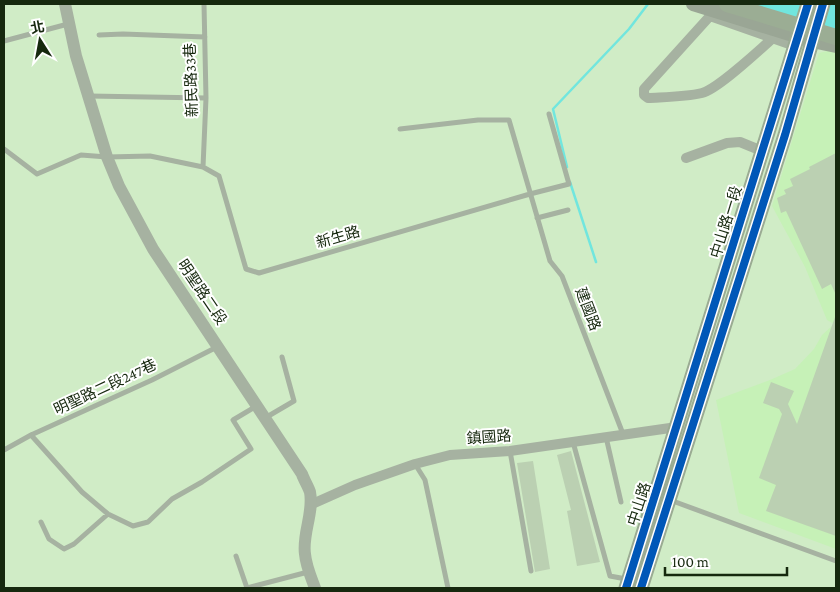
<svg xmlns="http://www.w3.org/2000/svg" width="840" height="592" font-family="'Crimson Pro','Noto Sans TC',serif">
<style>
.built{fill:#c6f1b7}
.water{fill:#71e6de}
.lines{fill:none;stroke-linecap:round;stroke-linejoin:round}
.stream{stroke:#71e6de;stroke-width:2.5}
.building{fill:#bbd0b2}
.service{stroke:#a6b2a1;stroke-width:5}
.minor{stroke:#a6b2a1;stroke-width:10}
.tertiary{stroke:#a6b2a1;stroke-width:12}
.secondary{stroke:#9aa695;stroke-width:14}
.primary{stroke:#9aab93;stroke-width:15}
.trunk-bridge{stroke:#9bad94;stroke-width:16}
.cycleway-casing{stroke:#fff;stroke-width:11}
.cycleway{stroke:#0057b8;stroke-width:8}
.labels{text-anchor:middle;stroke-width:4;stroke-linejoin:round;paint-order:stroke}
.street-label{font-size:15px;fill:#16280e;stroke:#fff}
</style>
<rect width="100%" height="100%" fill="#d0ecc6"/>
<path class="built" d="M836 49V549L739 513 716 400 770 380 795 369 814 349 822 335 834 324 827 320 805 267 772 206 819 53Z"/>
<path class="water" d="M736 4H836V32Z"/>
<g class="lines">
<path class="stream" d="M567 167 553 109 629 29 648 4
M570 182 596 262"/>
</g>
<path class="building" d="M836 153V295L831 284 822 289 786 211 781 213 777 198 786 194 784 190 793 186 790 179 810 169 809 167Z
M835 317H836V536L766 511 776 485 759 478 782 414 779 409 763 403 771 382 794 391 788 404 797 424Z
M571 451 600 562 577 566 567 511 571 510 557 455Z
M533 461 550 569 535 572 517 463Z"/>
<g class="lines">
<path class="service" d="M99 35 123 34 205 37
M4 41 68 24
M89 96 206 98
M400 129 478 120H509L550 261 562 276 623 434
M4 149 37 174 81 155 107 157 150 156 203 167 219 176 246 269 259 273 530 194 569 184 549 114
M203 167 206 98 204 4
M537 218 568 210
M265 418 294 401 282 357
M31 435 82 492 108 514 133 526 148 522 172 499 202 482 251 449 233 420 255 407
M606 437 621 502
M573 442 610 576 626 579
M4 450 31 435 152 380 217 347
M510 451 531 571
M415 464 425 480 448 588
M670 500 836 561
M41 522 49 539 64 549 74 544 108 514
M236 556 247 588 308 572"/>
<path class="minor" d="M772 39C758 51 718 89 702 93 685 97 665 97 648 98L644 95V89L710 16 795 46
M686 158 727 143 740 142 762 151
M310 505 355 485 415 464 450 455 510 451 677 427"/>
<path class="tertiary" d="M65 4 76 56 107 157 119 186 153 249 302 474C304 480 308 486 310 492 314 513 302 534 305 554 306 566 311 577 315 588"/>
<path class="secondary" d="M693 4 812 41 836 46"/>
<path class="primary" d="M626 588 808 4
M641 588 785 135 823 4"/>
<path class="trunk-bridge" d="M727 4 836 37"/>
<defs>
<path id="cycleway" d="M626 588 808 4
M641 588 785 135 823 4"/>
</defs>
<use href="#cycleway" class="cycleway-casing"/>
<use href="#cycleway" class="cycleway"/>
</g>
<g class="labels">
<g class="street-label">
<text transform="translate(191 80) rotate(-92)" y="5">新民路33巷</text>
<text transform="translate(726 222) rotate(-73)" y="5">中山路一段</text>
<text transform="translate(338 237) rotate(-16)" y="5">新生路</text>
<text transform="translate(202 292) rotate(56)" y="5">明聖路二段</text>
<text transform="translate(588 309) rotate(69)" y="5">建國路</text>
<text transform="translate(105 387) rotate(-25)" y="5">明聖路二段247巷</text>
<text transform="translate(489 437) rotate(-4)" y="5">鎮國路</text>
<text transform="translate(639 504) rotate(-72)" y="5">中山路</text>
</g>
</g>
<rect width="840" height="592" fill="none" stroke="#16280e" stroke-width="10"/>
<g transform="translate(40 40) rotate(349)" stroke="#ffffff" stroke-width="4" paint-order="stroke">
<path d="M0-4L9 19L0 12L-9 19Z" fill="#16280e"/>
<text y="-8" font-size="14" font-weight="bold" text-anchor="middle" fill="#16280e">北</text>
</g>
<path d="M665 567v8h122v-8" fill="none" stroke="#16280e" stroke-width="2.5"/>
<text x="672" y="567" font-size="15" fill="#16280e" stroke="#ffffff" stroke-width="4" paint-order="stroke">100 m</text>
</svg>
